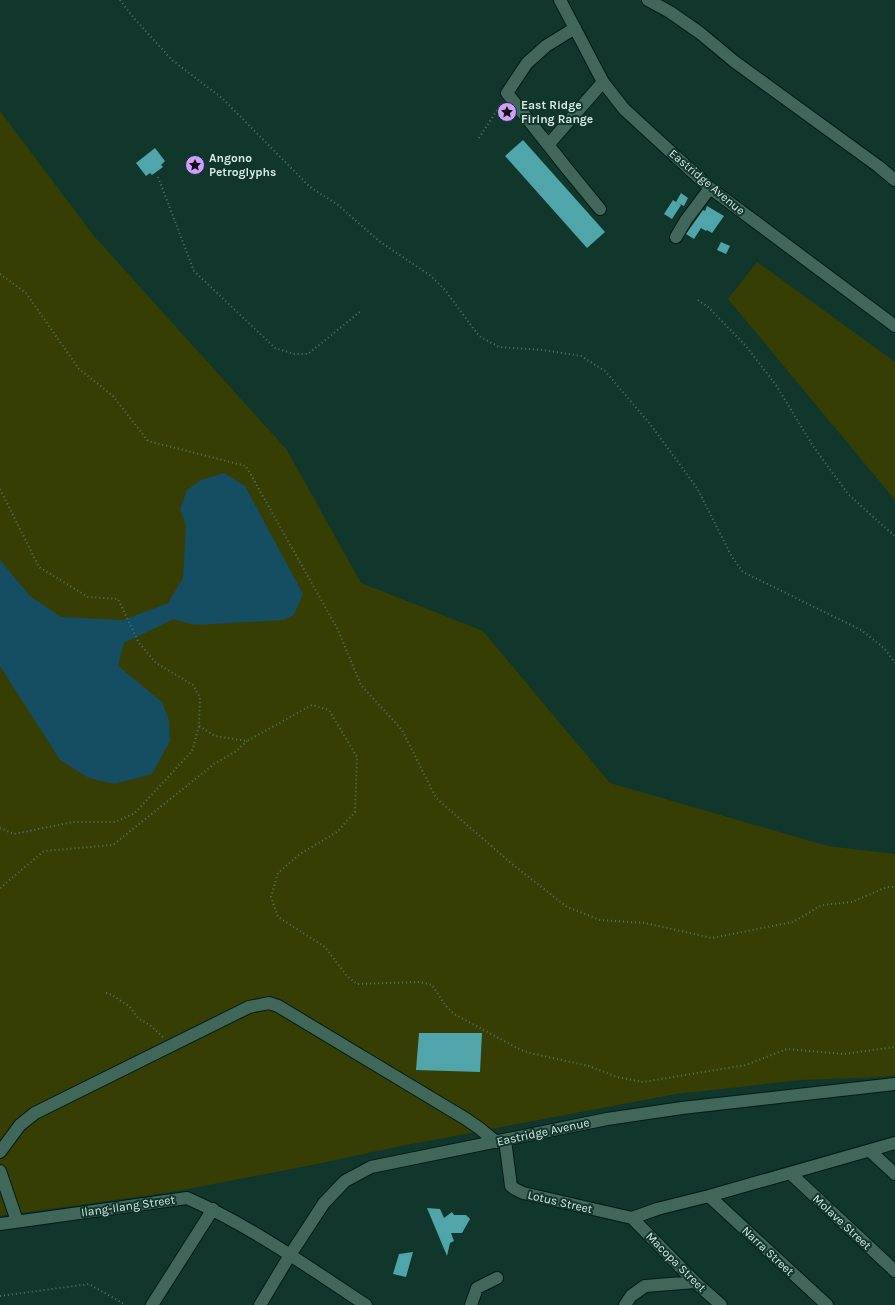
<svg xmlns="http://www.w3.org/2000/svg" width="895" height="1305" font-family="Karla,sans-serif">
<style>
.green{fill:#363e04}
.water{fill:#154d62}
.building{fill:#4fa5a9}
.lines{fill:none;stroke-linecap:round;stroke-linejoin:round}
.minor-casing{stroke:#021c15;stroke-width:14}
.path{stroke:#55746b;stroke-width:2;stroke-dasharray:1 3;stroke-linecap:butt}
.minor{stroke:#41665a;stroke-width:12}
.labels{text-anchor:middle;stroke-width:4;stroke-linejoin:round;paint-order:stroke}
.poi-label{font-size:12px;font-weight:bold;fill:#d7ebe4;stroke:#11362c;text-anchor:start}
.street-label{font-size:12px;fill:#d7ebe4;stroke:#11362c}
</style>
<rect width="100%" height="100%" fill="#11362c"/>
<path class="green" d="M0 111 94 236 287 450 361 583 483 631 610 783 828 846 895 854V1075L884 1077 801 1080 676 1094 396 1147 317 1164 172 1192 0 1216Z
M757 262 895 362V500L728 299Z"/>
<path class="water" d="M224 473 245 486 303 594 294 615 283 620 194 625 174 619 124 643 118 666 162 702 169 720 170 741 152 774 114 784 89 778 60 760 0 666V560L30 596 61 617 123 620 168 603 183 578 186 526 180 509 187 490 201 480Z"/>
<path class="building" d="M523 140 605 232 587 248 505 156Z
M155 148 165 161 161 165 163 167 152 175 150 173 146 176 136 163Z
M681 193 688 198 684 206 678 203 681 205 672 219 664 214 673 200 676 202Z
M707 206 724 216 712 233 707 230 706 231 701 228 694 239 686 234 703 210 705 211Z
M721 242 730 246 726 254 717 250Z
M419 1033H482L480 1072 416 1070Z
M427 1208 440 1209 444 1218 452 1212 454 1215H466L470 1219 462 1233H451L454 1241 450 1243 447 1256Z
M413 1252 406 1277 393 1274 399 1254Z"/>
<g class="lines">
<defs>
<path id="minor" d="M560 0 603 82 624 109 710 188 895 326
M648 0 670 12 700 33 735 62 878 166 895 180
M575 28 546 46 527 63 507 93 568 170 600 209
M548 145 603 82
M676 237 686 220 710 188
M505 1140 511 1186 515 1189 523 1193 632 1218
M870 1151 895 1174
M0 1152 20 1125 35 1113 249 1007 269 1003 278 1006 466 1119 479 1128 496 1142
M0 1171 17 1221
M790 1173 895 1271
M709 1196 827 1305
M632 1218 657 1209 709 1196 895 1143
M632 1218 695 1282 721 1305
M0 1224 187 1198C251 1226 308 1267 366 1305
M152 1305 213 1209
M260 1305 290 1255 324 1203 345 1181 371 1167 607 1119 682 1108 895 1084
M471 1305 477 1288 497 1278
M625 1305 631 1296 645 1286 695 1282"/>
</defs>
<use href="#minor" class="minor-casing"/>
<path class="path" d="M120 0 133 17 172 60 222 98 310 187 338 205 379 241 431 276 445 290 479 336 499 347 543 350 581 356 605 371 650 424 697 488 732 557 743 572 861 630 884 648 895 663
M479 138 501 104
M158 177 194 271 275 348 294 354H308L361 311
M0 274 26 293 79 369 113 396 148 441 246 466 338 630 361 685 402 730 436 798 512 864 567 907 600 920 645 923 712 938 793 922 822 905 852 902 887 887H895
M698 300 708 307 746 346 776 385 813 446 848 494 882 525 895 536
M0 489 39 567 88 597 118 599 139 643 156 663 193 685 200 697 199 726 215 736 247 741 312 705 329 710 357 757 355 812 337 832 300 854 278 873 271 897 278 917 325 947 347 976 357 984 420 982 432 985 445 1005 454 1014 519 1049 530 1053 589 1066 617 1077 643 1082 746 1065 787 1049 844 1054 895 1047
M0 828 14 834 73 822H115L135 813 192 751 199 726
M0 888 44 851 113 845 214 764 235 752 247 741
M106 993 112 995 130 1007 138 1018 151 1026 163 1037
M0 1296 89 1284 126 1305"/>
<use href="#minor" class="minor"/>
</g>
<defs>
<symbol id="sight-disc" viewBox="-11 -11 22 22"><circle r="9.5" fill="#d19dfe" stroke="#11362c"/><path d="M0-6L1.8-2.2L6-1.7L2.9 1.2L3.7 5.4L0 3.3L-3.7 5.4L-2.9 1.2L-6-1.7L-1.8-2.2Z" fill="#111"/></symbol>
</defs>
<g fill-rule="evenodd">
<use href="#sight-disc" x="496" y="101" width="22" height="22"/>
<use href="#sight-disc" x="184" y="154" width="22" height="22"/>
</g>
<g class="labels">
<g class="poi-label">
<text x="521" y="109">East Ridge<tspan x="521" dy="14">Firing Range</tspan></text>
<text x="209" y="162">Angono<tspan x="209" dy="14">Petroglyphs</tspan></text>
</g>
<g class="street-label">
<text transform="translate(707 182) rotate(40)" y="4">Eastridge Avenue</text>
<text transform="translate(543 1132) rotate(-12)" y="4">Eastridge Avenue</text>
<text transform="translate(560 1202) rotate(13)" y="4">Lotus Street</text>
<text transform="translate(128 1206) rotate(-8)" y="4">Ilang-Ilang Street</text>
<text transform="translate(842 1222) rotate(43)" y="4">Molave Street</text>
<text transform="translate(768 1251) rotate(43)" y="4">Narra Street</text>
<text transform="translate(676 1262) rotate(45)" y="4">Macopa Street</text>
</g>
</g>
</svg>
